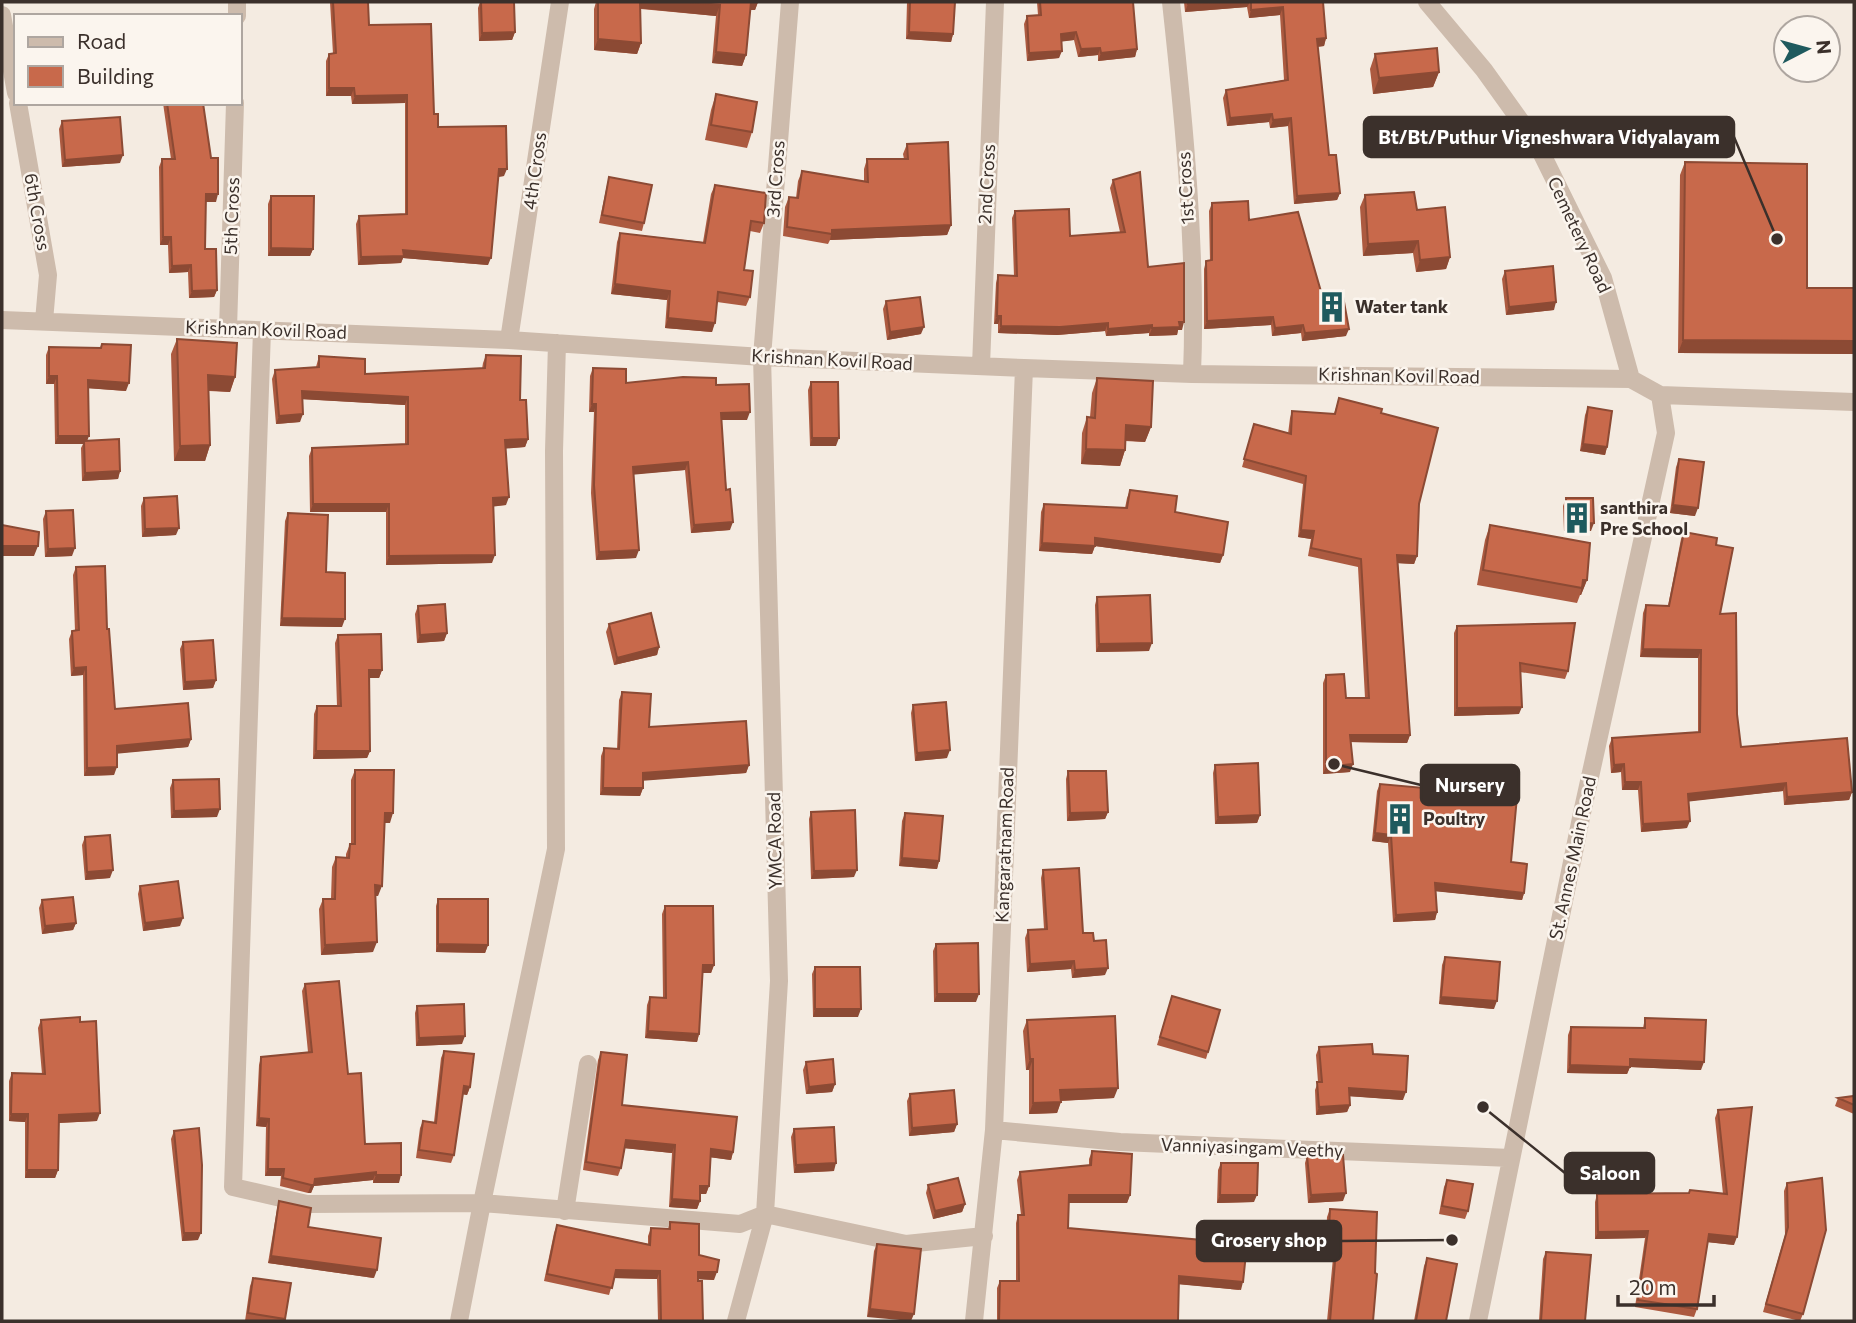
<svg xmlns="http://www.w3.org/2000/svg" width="1856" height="1323" font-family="Commissioner,sans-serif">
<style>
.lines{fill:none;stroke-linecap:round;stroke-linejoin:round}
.minor{stroke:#cdbbac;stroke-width:18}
.wall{fill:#ac5a40}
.shaded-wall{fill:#8c4a34}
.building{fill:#c8694b;stroke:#8c4a34;stroke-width:2}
.labels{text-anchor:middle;stroke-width:5;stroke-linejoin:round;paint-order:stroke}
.street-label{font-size:18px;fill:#3b302b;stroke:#fbf5ee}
.poi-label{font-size:18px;font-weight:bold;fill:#3b302b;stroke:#fbf5ee;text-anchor:start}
.leader{fill:none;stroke:#3b302b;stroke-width:2.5}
.callout-dot{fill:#3b302b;stroke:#fbf5ee;stroke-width:2.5}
.callout{fill:#3b302b;stroke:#3b302b;stroke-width:2.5}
.callout-label{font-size:19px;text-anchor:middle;font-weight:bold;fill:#fff}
</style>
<rect width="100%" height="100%" fill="#f4ebe1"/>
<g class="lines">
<path class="minor" d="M1171 2C1184 121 1197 254 1192 374
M1427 2 1484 70 1537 144 1603 278 1631 379
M2 15 16 93
M237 16V2
M18 103 48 275 44 321
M2 320 509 340 762 357 1024 368 1192 374 1631 379 1660 395 1854 402
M228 329 235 103
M262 330 233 1187 307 1204 482 1203 459 1321
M509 340 560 2
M557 343 554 451 556 849 482 1203 740 1224 765 1214 906 1244 984 1236
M981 366 995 2
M994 1130 1120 1142 1511 1158
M565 1211 588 1064
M736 1321 765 1214 779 981 762 357 790 2
M974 1321 994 1130 1024 368
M1478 1321 1582 813 1666 433 1660 395"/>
</g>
<path class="wall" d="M330 2H368L369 25 434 114 438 127 504 176 498 177 488 265 403 258 401 263 358 265 356 224 359 216 405 214V103L352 104 351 96H326V61L329 54H333Z
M480 2H514L515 32 512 40 479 41 478 8Z
M596 2H758L755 10H750L746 55 742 66 712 63 716 16 641 9V43L637 54 594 50V9Z
M907 2H955L953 34 951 42 906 39Z
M1037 2H1133L1137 49 1135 57 1098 61V55L1078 57 1074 40 1062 41 1059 58 1027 61 1024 24 1027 16 1038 15Z
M1184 2H1323L1326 38 1324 46 1317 47 1329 155 1340 193 1337 200 1294 204 1288 126 1270 128 1269 122 1227 126 1223 98 1226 90 1284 80 1280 15 1249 18 1247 7 1185 12Z
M1375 54 1439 72 1433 87 1373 94 1370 69Z
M716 94 752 132 747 148 705 140 711 110Z
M163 103H203L216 202H206L205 249 217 290 214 297 189 298 188 272 169 273 168 245H160L159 167 162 159H171Z
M62 121 120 163 62 167 59 129Z
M907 144 951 225 947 235 830 240 828 244 783 236 785 207 789 197 796 198 798 181 802 171 864 182V169L867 159H904L903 154Z
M1685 162 1807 288H1854V354L1678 353 1680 175Z
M609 177 644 223 642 231 599 223 607 185Z
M1113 180 1148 267 1182 330H1178L1177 335 1149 336V333L1106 336 1105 331 1057 335 998 333V324H994L996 283 998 275 1014 276 1012 218 1015 211 1070 236 1120 232 1110 188Z
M715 185 764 223 760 233 750 231 744 270 750 297 746 306 717 302 712 332 665 328 667 300 611 294 617 242 620 233 703 242 711 194Z
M1365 195 1417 210 1450 257 1446 269 1416 272 1413 253 1363 256 1360 207Z
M271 196 313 249 310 256H268V204Z
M1212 203 1249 220 1322 295 1346 336 1302 341 1301 333 1272 336 1271 325 1204 329V269L1206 261H1210L1209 211Z
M1505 271 1554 310 1506 315 1502 279Z
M886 301 921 334 887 340 883 309Z
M177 339 235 377 230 392 209 391 210 445 205 461H174L171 354Z
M102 344 126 391 88 388 87 440 120 471 118 479 82 481 81 448 83 444H55L54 384H46V355L49 347 100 348Z
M486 355 520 400 528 439 525 447 506 448V505L493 506 492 563 386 565V512H310L309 456 312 448 405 445V405L302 399 300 422 276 424 272 379 275 370 316 367 319 356 365 374 482 369 483 363Z
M593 368 626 383 716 385 747 420H721L730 530 691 533 685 470 633 474 636 558 596 560 591 493 594 412H589L590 376Z
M1097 378 1151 427 1145 442 1125 441V450L1120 466 1081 464 1082 433 1087 417H1090L1092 393Z
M811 382 836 446H810L808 390Z
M1339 398 1381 413 1419 504 1417 556 1414 564 1398 563 1410 735 1407 743 1351 742 1350 772 1323 774V683L1326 675 1346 698H1365L1358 567 1308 556 1311 539 1298 537 1303 484 1242 467 1254 424 1288 434 1290 418 1292 411 1334 414Z
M1588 407 1607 447 1605 455 1580 451 1585 415Z
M1679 459 1695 516 1670 513 1676 467Z
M1130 490 1175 512 1223 555 1220 563 1095 546 1092 554 1039 551 1041 512 1044 504 1125 508 1127 498Z
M144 498 176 535 142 537 141 506Z
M1566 498 1591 531H1564L1563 506Z
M46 511 72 556 45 557 43 519Z
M288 513 326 572 342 627 280 626 285 521Z
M1490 525 1587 580 1581 595H1580L1577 603 1477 585 1485 540Z
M1684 532 1716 545 1720 614 1737 714 1741 747 1852 792 1849 800 1784 805 1783 791 1688 801 1687 828 1641 832 1638 790H1622L1621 772 1611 773 1609 746 1612 738 1698 732V658L1640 657 1643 613 1646 605 1668 606 1681 539Z
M76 567 107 629 115 709 191 739 188 747 117 753 114 775 84 776 83 675 71 676 69 639 72 631H75L73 575Z
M1097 597 1149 651 1096 652 1095 605Z
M418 606 447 633 444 641 417 643 415 614Z
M609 624 659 647 657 655 614 665 606 632Z
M1457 626 1568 671 1565 679 1520 672 1519 714 1454 716V633Z
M338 635 382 670 379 678H369L370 751 367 758 313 759 314 714 317 706H337L335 643Z
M183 642 216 680 213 688 183 690 180 649Z
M622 692 649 727 749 765 746 773 643 780V788L640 796 600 795 601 756 604 748 617 749 619 700Z
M913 705 947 758 915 761 911 713Z
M1215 765 1260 815 1257 823 1215 824 1213 773Z
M1448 769 1511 862 1524 893 1522 900 1436 891 1437 912 1435 920 1393 922 1388 843 1372 841 1377 791 1380 784 1444 790 1445 777Z
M355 770 390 823H384L378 896H375L373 952 321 955 319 909 323 899H331L332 867 336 857 346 858V854L350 844H351V780Z
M1068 771 1108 812 1105 819 1067 821 1066 779Z
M173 780 217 817 171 818 170 788Z
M811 812 854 877 811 879 809 819Z
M905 813 939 861 937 869 899 866 902 821Z
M85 837 110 878 85 880 82 845Z
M1043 870 1083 933 1094 941 1105 975 1072 978 1071 969 1027 972 1025 938 1028 930 1044 929 1041 878Z
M140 886 180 926 143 931 138 894Z
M438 899 488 945 485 953 436 952V906Z
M42 900 76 923 73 930 42 934 39 908Z
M665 906 714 965 711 973H703L699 1034 697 1042 645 1038 647 1005 650 997 663 998 662 914Z
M936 944 976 1002H934L933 951Z
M1445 957 1494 1009 1439 1004 1442 965Z
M815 967 858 1017H813L812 974Z
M305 984 348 1074 365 1144 399 1183H373V1180L314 1186 311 1193H308L280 1186 281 1176H265L266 1127 256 1126 259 1065 261 1057 308 1052 302 991Z
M1172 996 1208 1052 1206 1059 1157 1045Z
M417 1006 462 1044 416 1046 415 1013Z
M1645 1018 1701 1070 1630 1067 1627 1074 1567 1073 1568 1035 1571 1027 1643 1028Z
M41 1020 80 1022 97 1121 59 1123 58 1170 55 1178H25V1122L9 1121V1081L12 1073 42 1074 38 1028Z
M1027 1020 1114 1098 1061 1101 1057 1113 1029 1114V1070H1026L1023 1031Z
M1319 1047 1373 1054 1403 1100 1349 1096 1350 1105 1347 1112 1316 1115 1315 1090 1318 1082 1316 1055Z
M444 1051 470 1087 467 1095 463 1094 454 1155 451 1163 416 1158 420 1128 423 1121 434 1122 441 1058Z
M601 1052 622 1105 733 1152 731 1160 710 1157 709 1186 706 1194H700V1201L697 1209 669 1207 672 1153 624 1148 621 1168 618 1176 583 1170 598 1060Z
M806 1062 835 1084 832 1092 806 1094 803 1070Z
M910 1094 957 1124 954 1132 909 1136 907 1101Z
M1854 1096V1114L1835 1106 1838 1098Z
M1718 1110 1734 1245 1708 1242 1697 1309 1694 1317 1635 1307 1645 1238 1595 1239V1202L1597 1194 1689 1193 1690 1190 1723 1194 1715 1118Z
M794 1129 834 1171 794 1173 791 1137Z
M174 1131 198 1240 182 1241 171 1139Z
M1092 1151 1130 1195 1127 1203H1069L1068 1228 1241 1290 1179 1284 1178 1321H997V1288L1000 1281H1016V1223L1018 1215H1021L1017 1180 1020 1172 1089 1165V1159Z
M1307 1156 1343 1201 1308 1203 1305 1163Z
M1221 1163 1254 1202 1217 1203 1218 1170Z
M1447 1180 1468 1211 1465 1219 1439 1214 1444 1187Z
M1787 1183 1803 1314 1800 1321 1763 1312 1785 1235 1784 1191Z
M928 1185 965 1204 962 1212 933 1219 926 1193Z
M279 1201 308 1227 374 1278 268 1263 277 1209Z
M1330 1209 1373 1321H1327L1333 1258H1325L1327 1217Z
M670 1222 699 1255 714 1280 698 1279 703 1321H658L657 1279 614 1278 609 1295 544 1281 554 1233 557 1225 648 1244V1236L651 1228 668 1229Z
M877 1244 921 1249 867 1317 874 1251Z
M1546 1252 1585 1321H1539L1543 1259Z
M1427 1258 1446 1321H1414L1424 1266Z
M253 1278 285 1319 284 1321H245L250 1286Z"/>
<path class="shaded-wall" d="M639 2H690L720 5 716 16 636 8Z
M750 2H758L755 10H747Z
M1220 2H1250L1247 7 1185 12 1188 4Z
M1283 7 1280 15 1249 18 1251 10Z
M515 32 512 40 479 41 482 33Z
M909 32 953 34 951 42 906 39Z
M1076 32 1074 40 1059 42 1061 34Z
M1326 38 1324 46 1314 47 1317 39Z
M598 39 641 43 637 54 594 50Z
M1100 48 1098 55 1078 57 1081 49Z
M1137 49 1135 57 1098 61 1101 53Z
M1062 51 1059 58 1027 61 1029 53Z
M716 52 746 55 742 66 712 63Z
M1439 72 1433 87 1373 94 1379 78Z
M329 88H354L351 96H326Z
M407 95 405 103 352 104 355 96Z
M1272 114 1269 122 1227 126 1230 118Z
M1291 118 1288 126 1270 128 1273 120Z
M123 155 120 163 62 167 65 160Z
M499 169H507L504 176 496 177Z
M1340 193 1337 200 1294 204 1297 196Z
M206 194H218L216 202H203Z
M951 225 947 235 830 240 832 230Z
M163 237H171L168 245H160Z
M1418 241 1413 253 1363 256 1368 244Z
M271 248 313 249 310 256H268Z
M403 250 491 258 488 265 403 258 401 263 358 265 361 257Z
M1450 257 1446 269 1416 272 1420 260Z
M191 265 188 272 169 273 172 266Z
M615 284 670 291 667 300 611 294Z
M217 290 214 297 189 298 192 291Z
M1556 302 1554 310 1506 315 1509 307Z
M997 316H1001L998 324H994Z
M1273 317 1271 325 1204 329 1207 321Z
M668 318 715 323 712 332 665 328Z
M1179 322H1184L1182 330H1178L1177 335 1149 336 1152 328Z
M1108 323 1105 331 1057 335 998 333 1001 326Z
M1152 325 1149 333 1106 336 1108 329Z
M1303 325 1301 333 1272 336 1275 328Z
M924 327 921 334 887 340 890 332Z
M1349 329 1346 336 1302 341 1305 333Z
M1683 340 1854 341V354L1678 353Z
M208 375 235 377 230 392 203 390Z
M49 376H57L54 384H46Z
M88 380 129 383 126 391 85 388Z
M302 391 408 397 405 405 299 399Z
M592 404H596L594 412H589Z
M750 412 747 420H718L721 413Z
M303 414 300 422 276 424 279 416Z
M1126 425 1151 427 1145 442 1120 440Z
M58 436H89L86 444 84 441 83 444H55Z
M812 438H839L836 446H810Z
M528 439 525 447 502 449 505 440Z
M1583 444 1607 447 1605 455 1580 451Z
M210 445 205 461H174L180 446Z
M1086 449 1125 450 1120 466 1081 464Z
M688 462 685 470 630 475 633 467Z
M120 471 118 479 82 481 85 473Z
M509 497 506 505 490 507 493 498Z
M313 504H389L386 512H310Z
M1673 505 1698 508 1695 516 1670 513Z
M733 522 730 530 691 533 694 525Z
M1594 523 1591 531H1564L1567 524Z
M179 528 176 535 142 537 145 529Z
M1301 530 1314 531 1311 539 1298 537Z
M1095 538 1223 555 1220 563 1095 546 1092 554 1039 551 1042 543Z
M2 545 38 546 34 556H2Z
M75 548 72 556 45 557 48 549Z
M639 550 636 558 596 560 599 552Z
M495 555 492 563 386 565 389 556Z
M1397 555 1417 556 1414 564 1394 563Z
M1583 580H1587L1581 595H1580Z
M282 618 345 619 342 627 280 626Z
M447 633 444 641 417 643 420 635Z
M1152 643 1149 651 1096 652 1099 644Z
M659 647 657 655 614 665 617 658Z
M1643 649 1701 650 1698 658 1640 657Z
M86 667 83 675 71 676 74 668Z
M369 670H382L379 678H367Z
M216 680 213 688 183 690 185 682Z
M1522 707 1519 714 1454 716 1457 708Z
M1350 735H1410L1407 743 1347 742Z
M191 739 188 747 114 754 117 746Z
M950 750 947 758 915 761 917 753Z
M316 751H370L367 758 313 759Z
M1353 764 1350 772 1323 774 1326 767Z
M1624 764 1621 772 1611 773 1614 765Z
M749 765 746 773 640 781 643 773Z
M117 767 114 775 84 776 87 768Z
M1625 782H1641L1638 790H1622Z
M1786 783 1783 791 1685 802 1688 794Z
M603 788H643L640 796 600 795Z
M1852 792 1849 800 1784 805 1787 797Z
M220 809 217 817 171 818 174 811Z
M1108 812 1105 819 1067 821 1070 813Z
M385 813H393L390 823H381Z
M1260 815 1257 823 1215 824 1218 817Z
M1690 821 1687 828 1641 832 1643 824Z
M1375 833 1391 835 1388 843 1372 841Z
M902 858 939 861 937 869 899 866Z
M113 870 110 878 85 880 87 872Z
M857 870 854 877 811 879 814 871Z
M1435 883 1524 893 1522 900 1433 891Z
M375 885 382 886 378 896 371 895Z
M1437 912 1435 920 1393 922 1396 915Z
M183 918 180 926 143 931 145 923Z
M76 923 73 930 42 934 45 926Z
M377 942 373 952 321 955 325 945Z
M438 944 488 945 485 953 436 952Z
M1074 961 1071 969 1027 972 1030 964Z
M703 965H714L711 973H700Z
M1108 968 1105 975 1072 978 1075 970Z
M937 994H979L976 1002H934Z
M1441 997 1497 1001 1494 1009 1439 1004Z
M815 1009H861L858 1017H813Z
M648 1031 699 1034 697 1042 645 1038Z
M465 1036 462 1044 416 1046 419 1038Z
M1030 1059H1033L1029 1070H1026Z
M1630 1059 1704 1062 1701 1070 1630 1067 1627 1074 1567 1073 1570 1065Z
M835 1084 832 1092 806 1094 809 1087Z
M464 1086 470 1087 467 1095 461 1094Z
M1118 1088 1114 1098 1056 1101 1060 1090Z
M1349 1088 1406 1092 1403 1100 1346 1096Z
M1061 1102 1057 1113 1029 1114 1033 1103Z
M1350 1105 1347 1112 1316 1115 1319 1107Z
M100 1113 97 1121 56 1123 59 1115Z
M11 1114H28L25 1122 9 1121Z
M259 1118 269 1119 266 1127 256 1126Z
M957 1124 954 1132 909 1136 912 1128Z
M626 1140 675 1145 672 1153 623 1148Z
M711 1149 733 1152 731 1160 708 1157Z
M836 1163 834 1171 794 1173 796 1165Z
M268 1169H284L281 1176H265Z
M27 1170H58L55 1178H25Z
M376 1172 373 1180 314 1186 311 1193H308L311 1185 315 1179Z
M376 1175H401L399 1183H373Z
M700 1186H709L706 1194H697Z
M1346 1193 1343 1201 1308 1203 1311 1195Z
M1069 1195H1130L1127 1203H1066Z
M1220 1195H1257L1254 1202 1217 1203Z
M672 1199 700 1201 697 1209 669 1207Z
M965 1204 962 1212 933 1219 935 1211Z
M1648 1231 1645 1238 1595 1239 1598 1232Z
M184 1233H201L198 1240 182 1241Z
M1709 1234 1737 1237 1734 1245 1706 1242Z
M1328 1250H1336L1333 1258H1325Z
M271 1256 377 1270 374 1278 268 1263Z
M616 1270 660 1271 657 1279 613 1278Z
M698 1272H717L714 1280 695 1279Z
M1179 1276 1243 1282 1241 1290 1176 1284Z
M870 1309 914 1314 911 1321 867 1317Z"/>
<path class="building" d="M333 2H368L369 25 431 24 434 114H438V127L506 126 507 169H499L491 258 403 250 404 256 361 257 359 216 407 214V95L355 96 354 88H329V54L336 53Z
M481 2H514L515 32 482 33Z
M598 2H640L641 43 598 39Z
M690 2H751L746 55 716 52 720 5Z
M910 2H955L953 34 909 32Z
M1040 2H1133L1137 49 1101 53 1100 48 1081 49 1076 32 1061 34 1062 51 1029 53 1027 16 1041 15Z
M1188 2H1220L1188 4Z
M1251 2H1323L1326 38 1317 39 1329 155H1336L1340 193 1297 196 1291 118 1273 120 1272 114 1230 118 1226 90 1288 80 1283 7 1251 10Z
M1437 48 1439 72 1379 78 1375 54Z
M716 94 757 102 752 132 711 125Z
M167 103H203L211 158H218V194H206L205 249H216L217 290 192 291 191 265 172 266 171 237H163L162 159H175Z
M120 117 123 155 65 160 62 121Z
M948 142 951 225 832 230V234L787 227 789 197 798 198 802 171 868 182 867 159H908L907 144Z
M1685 162 1807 164V288H1854V341L1683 340Z
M1140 172 1148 267 1184 263V322H1179L1180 327 1152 328V325L1108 329V323L1060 327 1001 326V316H997L998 275 1017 276 1015 211 1069 209 1070 236 1125 232 1113 180Z
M609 177 652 185 644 223 602 215Z
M715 185 766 193 764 223 751 221 744 270 753 271 750 297 718 292 715 323 668 318 670 291 615 284 620 233 705 243Z
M1414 192 1417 210 1445 207 1450 257 1420 260 1418 241 1368 244 1365 195Z
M271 196H314L313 249 271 248Z
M1248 201 1249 220 1298 212 1322 295 1342 291 1349 329 1305 333 1303 325 1275 328 1273 317 1207 321 1206 261 1212 260V203Z
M1553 266 1556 302 1509 307 1505 271Z
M920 297 924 327 890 332 886 301Z
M177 339 237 343 235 377 208 375 210 445 180 446Z
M102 344 131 345 129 383 88 380 89 436H58L57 376H49V347L101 348Z
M486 355 521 356 520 400H526L528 439 505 440 509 497 493 498 495 555 389 556V504H313L312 448 408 444V397L302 391 303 414 279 416 275 370 319 367V356L365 359V374L485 368Z
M593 368 626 369V383L683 377 716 378V385L749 384 750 412 721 413 726 490 730 489 733 522 694 525 688 462 633 467 639 550 599 552 594 485 596 404H592Z
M1097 378 1153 381 1151 427 1126 425 1125 450 1086 449 1087 417 1095 418Z
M811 382H838L839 438H812Z
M1339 398 1382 409 1381 413 1438 428 1419 504 1417 556 1397 555 1410 735H1350L1353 764 1326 767V675L1344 674 1346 698H1369L1361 559 1311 548 1314 531 1301 530 1306 476 1244 459 1254 424 1291 434 1292 411 1335 414Z
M1588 407 1612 411 1607 447 1583 444Z
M119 439 120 471 85 473 84 441Z
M1679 459 1704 462 1698 508 1673 505Z
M1130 490 1177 496 1175 512 1228 522 1223 555 1095 538V546L1042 543 1044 504 1127 508Z
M177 496 179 528 145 529 144 498Z
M1566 498H1593L1594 523 1567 524Z
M73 510 75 548 48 549 46 511Z
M288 513 328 515 326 572 345 573V619L282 618Z
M2 525 39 532 38 546H2Z
M1490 525 1590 543 1587 580H1583L1582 588 1483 570Z
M1684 532 1717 538 1716 545 1733 548 1720 614 1736 613 1737 714 1741 747 1847 738 1852 792 1787 797 1786 783 1688 794 1690 821 1643 824 1641 782H1625L1624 764 1614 765 1612 738 1700 732 1701 650 1643 649 1646 605 1669 606Z
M105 566 107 629H109L115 709 188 703 191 739 117 746V767L87 768 86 667 74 668 72 631 79 630 76 567Z
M1150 595 1152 643 1099 644 1097 597Z
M445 604 447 633 420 635 418 606Z
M651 613 659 647 617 658 609 624Z
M1575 623 1568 671 1520 663 1522 707 1457 708V626Z
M381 634 382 670H369L370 751H316L317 706H341L338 635Z
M213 640 216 680 185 682 183 642Z
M622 692 651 694 649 727 746 721 749 765 643 773V788H603L604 748 619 749Z
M946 702 950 750 917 753 913 705Z
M1258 763 1260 815 1218 817 1215 765Z
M1448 769 1519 775 1511 862 1527 864 1524 893 1435 883 1437 912 1396 915 1391 835 1375 833 1380 784 1446 790Z
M355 770H394L393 813H385L382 886 375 885 377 942 325 945 323 899H335L336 857 349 858 350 844H355Z
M1068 771H1106L1108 812 1070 813Z
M219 779 220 809 174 811 173 780Z
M855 810 857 870 814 871 811 812Z
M905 813 943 816 939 861 902 858Z
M110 835 113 870 87 872 85 837Z
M1079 868 1083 933H1093L1094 941 1106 940 1108 968 1075 970 1074 961 1030 964 1028 930 1047 929 1043 870Z
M178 881 183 918 145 923 140 886Z
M73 897 76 923 45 926 42 900Z
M438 899H488V945L438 944Z
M665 906H713L714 965H703L699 1034 648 1031 650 997 666 998Z
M978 943 979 994H937L936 944Z
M1445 957 1500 962 1497 1001 1441 997Z
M815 967H860L861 1009H815Z
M339 981 348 1074 361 1073 365 1144 401 1143V1175H376V1172L315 1179 314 1185H311L283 1178 284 1169H268L269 1119 259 1118 261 1057 312 1052 305 984Z
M1172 996 1220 1010 1208 1052 1160 1037Z
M464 1004 465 1036 419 1038 417 1006Z
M1115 1016 1118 1088 1060 1090 1061 1102 1033 1103V1059H1030L1027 1020Z
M80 1017V1022L96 1021 100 1113 59 1115 58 1170H27L28 1114H11L12 1073 45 1074 41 1020Z
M1645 1018 1706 1020 1704 1062 1630 1059V1067L1570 1065 1571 1027 1645 1028Z
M1372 1044 1373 1054 1408 1056 1406 1092 1349 1088 1350 1105 1319 1107 1317 1082H1322L1319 1047Z
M444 1051 474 1054 470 1087 464 1086 454 1155 419 1150 423 1121 436 1123Z
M601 1052 627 1055 622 1105 737 1117 733 1152 711 1149 709 1186H700V1201L672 1199 675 1145 626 1140 621 1168 586 1162Z
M833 1059 835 1084 809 1087 806 1062Z
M954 1090 957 1124 912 1128 910 1094Z
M1854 1096V1105L1838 1098Z
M1752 1107 1737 1237 1709 1234 1697 1309 1638 1300 1648 1231 1598 1232 1597 1194 1689 1193 1690 1190 1727 1194 1718 1110Z
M834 1127 836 1163 796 1165 794 1129Z
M199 1128 202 1165 201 1233H184L174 1131Z
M1092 1151 1132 1154 1130 1195H1069L1068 1228 1247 1244 1243 1282 1179 1276 1178 1321H999L1000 1281H1019L1018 1215H1024L1020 1172 1091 1165Z
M1343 1155 1346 1193 1311 1195 1307 1156Z
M1221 1163H1258L1257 1195H1220Z
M958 1178 965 1204 935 1211 928 1185Z
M1822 1178 1826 1230 1803 1314 1766 1304 1788 1227 1787 1183Z
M1447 1180 1473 1184 1468 1211 1442 1206Z
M279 1201 311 1208 308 1227 381 1238 377 1270 271 1256Z
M1330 1209 1377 1212 1375 1273 1377 1274 1373 1321H1330L1336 1250H1328Z
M670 1222 699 1224V1255L719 1260 717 1272H698V1281H702L703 1321H661L660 1271 616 1270 612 1288 547 1274 557 1225 650 1245 651 1228 670 1229Z
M877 1244 921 1249 914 1314 870 1309Z
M1546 1252 1591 1255 1585 1321H1541Z
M1427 1258 1457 1264 1446 1321H1416Z
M253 1278 291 1283 285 1319 248 1313Z"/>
<defs>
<symbol id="building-bare" viewBox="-9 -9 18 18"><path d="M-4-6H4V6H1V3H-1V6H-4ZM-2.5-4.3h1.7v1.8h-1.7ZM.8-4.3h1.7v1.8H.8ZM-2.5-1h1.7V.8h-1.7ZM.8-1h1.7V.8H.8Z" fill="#1f5a5e" stroke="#fbf5ee" stroke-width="2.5" paint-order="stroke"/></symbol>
</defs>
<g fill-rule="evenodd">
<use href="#building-bare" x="1310" y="285" width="44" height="44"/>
<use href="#building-bare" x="1555" y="496" width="44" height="44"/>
<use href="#building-bare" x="1378" y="797" width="44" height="44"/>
</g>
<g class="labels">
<g class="street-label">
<text transform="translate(535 171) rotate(-82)" y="6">4th Cross</text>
<text transform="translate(776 179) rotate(-86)" y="6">3rd Cross</text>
<text transform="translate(987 184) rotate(-87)" y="6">2nd Cross</text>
<text transform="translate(1186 188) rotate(-93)" y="6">1st Cross</text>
<text transform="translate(37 212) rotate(80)" y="6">6th Cross</text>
<text transform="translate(232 216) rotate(-88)" y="6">5th Cross</text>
<text transform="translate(1579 235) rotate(65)" y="6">Cemetery Road</text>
<text transform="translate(266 330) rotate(2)" y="6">Krishnan Kovil Road</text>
<text transform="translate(832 360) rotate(3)" y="6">Krishnan Kovil Road</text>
<text transform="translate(1399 376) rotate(1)" y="6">Krishnan Kovil Road</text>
<text transform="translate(775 841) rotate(-91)" y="6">YMCA Road</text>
<text transform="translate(1005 845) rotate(-88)" y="6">Kangaratnam Road</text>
<text transform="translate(1573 858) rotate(-78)" y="6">St. Annes Main Road</text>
<text transform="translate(1252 1148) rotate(2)" y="6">Vanniyasingam Veethy</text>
</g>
<g class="poi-label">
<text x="1355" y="313">Water tank</text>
<text x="1600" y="514">santhira<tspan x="1600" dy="21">Pre School</tspan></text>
<text x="1423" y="825">Poultry</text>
</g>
</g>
<path class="leader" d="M1777 239L1734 137M1334 764L1421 785M1483 1107L1565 1173M1452 1240L1341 1241"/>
<g class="callout-dot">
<circle cx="1777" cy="239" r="7"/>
<circle cx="1334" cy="764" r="7"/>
<circle cx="1483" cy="1107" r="7"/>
<circle cx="1452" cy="1240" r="7"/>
</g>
<g class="callout">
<rect x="1364" y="117" width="370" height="40" rx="7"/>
<rect x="1421" y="765" width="98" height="40" rx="7"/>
<rect x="1565" y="1153" width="89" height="40" rx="7"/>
<rect x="1197" y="1221" width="144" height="40" rx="7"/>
</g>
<g class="callout-label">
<text x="1549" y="144">Bt/Bt/Puthur Vigneshwara Vidyalayam</text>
<text x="1470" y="792">Nursery</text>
<text x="1610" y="1180">Saloon</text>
<text x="1269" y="1247">Grosery shop</text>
</g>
<rect width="1856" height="1323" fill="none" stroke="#3b302b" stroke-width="7"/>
<rect x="14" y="14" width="228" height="91" fill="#fbf5ee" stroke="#aea6a0" stroke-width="2"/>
<rect x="28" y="37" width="35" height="10" fill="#cdbbac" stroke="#aea6a0" stroke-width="2"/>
<text x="77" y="49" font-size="21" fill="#3b302b">Road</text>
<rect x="28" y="66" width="35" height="21" fill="#c8694b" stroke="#aea6a0" stroke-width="2"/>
<text x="77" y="84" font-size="21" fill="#3b302b">Building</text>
<g transform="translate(1807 49) rotate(84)"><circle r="33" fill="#fbf5ee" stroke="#aea6a0" stroke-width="2"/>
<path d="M0-5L12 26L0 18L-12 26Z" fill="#1f5a5e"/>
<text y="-10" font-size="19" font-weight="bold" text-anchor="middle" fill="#3b302b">N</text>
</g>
<path d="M1618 1295v10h96v-10" fill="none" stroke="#3b302b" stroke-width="3.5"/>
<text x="1629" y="1295" font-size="21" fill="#3b302b" stroke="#fbf5ee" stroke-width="5" paint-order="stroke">20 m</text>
</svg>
